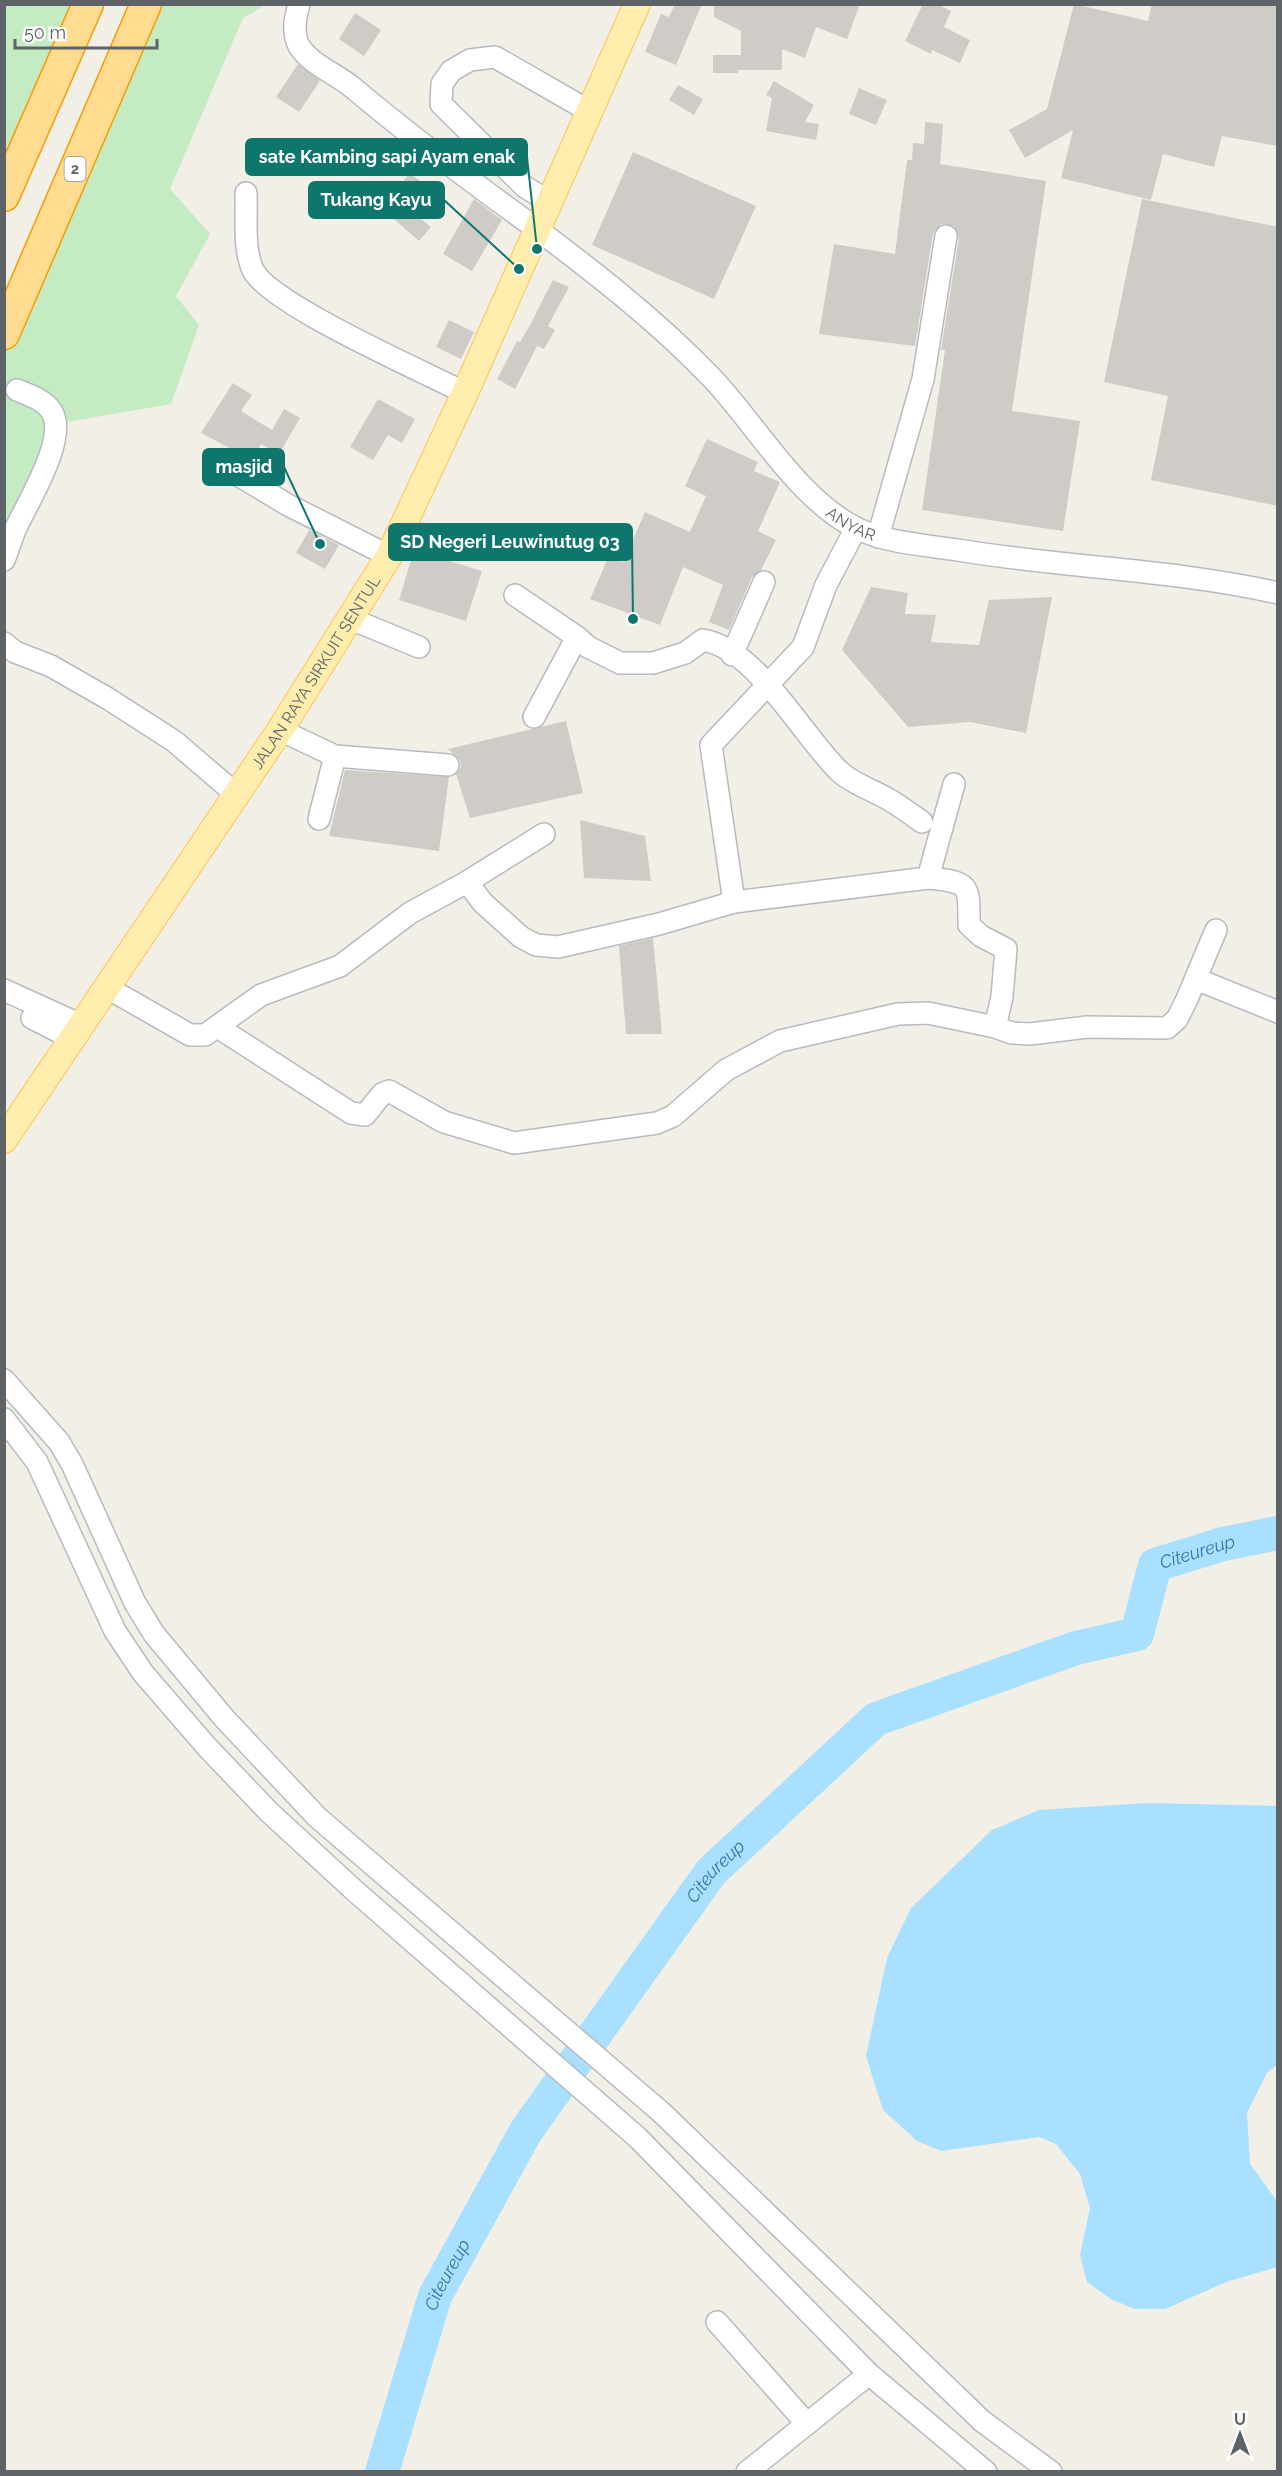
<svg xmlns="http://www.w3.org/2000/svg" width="1282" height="2476" font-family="Raleway,sans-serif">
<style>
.green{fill:#c4ebc2}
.water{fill:#a9dfff}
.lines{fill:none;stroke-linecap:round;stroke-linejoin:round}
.river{stroke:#a9dfff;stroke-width:34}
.building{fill:#cfcbc6}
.minor-casing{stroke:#b7babe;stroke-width:24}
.major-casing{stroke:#fec353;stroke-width:28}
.highway-casing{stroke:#f89b00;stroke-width:33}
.minor{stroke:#fff;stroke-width:21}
.major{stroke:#ffedae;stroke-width:26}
.highway{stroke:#ffdc90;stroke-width:30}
.labels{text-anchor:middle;stroke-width:5;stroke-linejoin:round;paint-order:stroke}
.shield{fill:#fff;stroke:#8e9295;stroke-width:1.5}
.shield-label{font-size:15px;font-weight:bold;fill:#5e6368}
.street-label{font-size:16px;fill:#5e6368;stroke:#fff}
.water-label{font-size:18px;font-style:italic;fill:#3676a9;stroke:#fff}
.leader{fill:none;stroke:#0f766e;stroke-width:2}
.callout-dot{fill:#0f766e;stroke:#fff;stroke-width:2}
.callout{fill:#0f766e;stroke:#0f766e;stroke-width:2}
.callout-label{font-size:18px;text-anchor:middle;font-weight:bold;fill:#fff}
</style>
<rect width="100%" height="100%" fill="#f2efe7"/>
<path class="green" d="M5 5H88L5 196Z
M146 5H266L243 18 170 189 210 234 176 296 199 325 171 404 55 424 5 560V334Z"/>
<path class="water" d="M1148 1803 1278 1806 1277 2065 1267 2073 1247 2113 1250 2164 1277 2201V2267L1226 2282 1165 2309H1135L1111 2299 1087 2282 1080 2255 1090 2208 1080 2174 1056 2144 1039 2137 941 2151 917 2141 883 2110 866 2056 887 1958 911 1908 992 1830 1039 1810Z"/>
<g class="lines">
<path class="river" id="s1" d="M382 2472 435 2296 526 2131 711 1872 876 1719 1076 1648 1137 1634 1155 1565 1223 1544 1278 1533"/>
</g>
<path class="building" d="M675 4H702L676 65 645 52 661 14 669 17Z
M714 4H860L847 39 816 27 805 58 782 49V70H738V73H713V55H741V31L714 17Z
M923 4H937L951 11 944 27 970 40 960 63 932 50 931 54 905 41Z
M1074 4 1148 21 1152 4H1278V146L1222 136 1214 167 1163 154 1151 200 1061 178 1073 130 1025 158 1009 130 1047 109Z
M355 13 381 30 364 56 339 39Z
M298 64 320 81 299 112 276 97Z
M774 81 814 105 805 122 819 124 816 140 766 131 772 98 766 95Z
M678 85 703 99 694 115 669 100Z
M859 88 887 100 876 125 849 114Z
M925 122 943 124 940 164 1046 181 1012 411 1080 421 1063 531 922 510 945 350H941L959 238 954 226 941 224 933 234 915 346 819 334 834 244 895 254 907 160H912L913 143 924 144Z
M633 152 756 206 714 299 592 245Z
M410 173 434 192 415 214 431 227 419 241 381 208Z
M474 199 502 220 472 271 443 254Z
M1142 199 1278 227V506L1151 480 1168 396 1104 382Z
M553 280 569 287 548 326 555 330 544 349 537 346 515 389 497 379 517 341 520 342 530 325Z
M449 320 474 332 461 359 436 347Z
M233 383 252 395 241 411 272 430 284 409 300 418 279 454 261 444 252 460 201 433Z
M378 399 415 419 402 443 388 435 373 460 350 447Z
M707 439 758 462 754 471 780 482 758 531 776 540 761 570 752 577 729 630 709 622 723 585 683 567 660 625 590 599 609 556 623 562 645 512 690 532 706 496 685 486Z
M309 530 339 545 325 569 296 553Z
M414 550 482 571 466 621 399 600Z
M871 587 908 593 905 614 936 615 931 642 979 645 989 600 1052 597 1026 733 970 722 908 727 842 650Z
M566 721 583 793 470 818 456 774 461 767 460 760 448 749Z
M345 770 449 777 439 851 329 836Z
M580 820 645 836 651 881 584 878Z
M653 938 662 1034H626L619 946Z"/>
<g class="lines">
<defs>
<g id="minor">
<path id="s2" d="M299 4C295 18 292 33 299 46 310 64 336 74 352 87 409 135 469 180 530 224 593 271 656 320 711 377 756 424 798 500 858 529 888 543 925 545 958 550 1064 568 1173 569 1278 593"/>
<path d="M246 193C247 217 243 249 253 270 269 304 425 372 465 393"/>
<path d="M548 201 525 187 441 104 442 84 451 71 470 60 495 57 589 111"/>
<path d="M223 466 288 505 389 556"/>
<path d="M878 537 923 379 946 236"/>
<path d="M4 560C8 550 11 540 15 530 27 503 68 439 52 412 45 400 29 395 17 390"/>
<path d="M515 595 577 637 588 647 620 663H653L685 653 703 640C757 649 803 737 840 772 853 784 873 790 888 799 900 806 911 814 922 822"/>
<path d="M351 619 419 647"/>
<path d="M4 643 15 652 51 666 107 698 174 741 237 795"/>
<path d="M732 655 764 582"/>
<path d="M534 717 577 637"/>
<path d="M280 730 335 756 448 765"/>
<path d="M319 819 335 756"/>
<path d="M928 878C971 882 969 885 969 925L981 936 1006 949 1002 997 995 1027"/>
<path d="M467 882 544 834"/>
<path d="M734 902 711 745 803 647 826 585 856 528"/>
<path d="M1196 979 1278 1012"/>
<path d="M106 987 190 1035H205L261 995 340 966 410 913 467 882 483 903 521 937 536 945 558 947 659 924 734 902 928 878 954 784"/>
<path d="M4 990 81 1025"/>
<path d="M32 1018 71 1038"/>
<path d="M219 1028 351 1113 365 1115 382 1094 389 1091 444 1122 514 1143 657 1123 673 1116 726 1070 780 1041 898 1014 928 1013 995 1027 1012 1033 1030 1034 1087 1027 1167 1028 1177 1019 1187 999 1216 930"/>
<path d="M4 1380 59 1442 72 1464 135 1603 154 1634 224 1718 317 1817 661 2112 982 2421 1051 2472"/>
<path d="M4 1419 37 1462 115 1631 143 1673 207 1747 269 1812 355 1891 638 2138 869 2374 986 2472"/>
<path d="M717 2322 807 2424"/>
<path d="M747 2472 869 2374"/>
</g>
<g id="major">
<path id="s3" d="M4 1140 280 730 389 556 465 393 637 4"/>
</g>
<path id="highway" d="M4 196 88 4
M4 334 146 4"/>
</defs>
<use href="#minor" class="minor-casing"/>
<use href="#major" class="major-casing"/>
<use href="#highway" class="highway-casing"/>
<use href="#minor" class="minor"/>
<use href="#major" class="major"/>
<use href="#highway" class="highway"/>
</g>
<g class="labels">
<rect class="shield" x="64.5" y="157" width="21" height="24" rx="4.5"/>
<g class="shield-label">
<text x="75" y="174">2</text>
</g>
<g class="street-label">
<text dy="6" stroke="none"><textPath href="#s2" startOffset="777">ANYAR</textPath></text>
<text dy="6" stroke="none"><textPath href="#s3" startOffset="562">JALAN RAYA SIRKUIT SENTUL</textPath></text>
</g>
<g class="water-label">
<text dy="6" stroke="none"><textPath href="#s1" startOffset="1306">Citeureup</textPath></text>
<text dy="6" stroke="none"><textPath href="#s1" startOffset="694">Citeureup</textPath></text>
<text dy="6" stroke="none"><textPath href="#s1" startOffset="208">Citeureup</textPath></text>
</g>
</g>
<path class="leader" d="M537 249L527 157M519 269L444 200M320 544L284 467M633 619L632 542"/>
<g class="callout-dot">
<circle cx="537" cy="249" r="6"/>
<circle cx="519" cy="269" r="6"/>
<circle cx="320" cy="544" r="6"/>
<circle cx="633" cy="619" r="6"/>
</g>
<g class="callout">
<rect x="246" y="139" width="281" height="36" rx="6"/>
<rect x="309" y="182" width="135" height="36" rx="6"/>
<rect x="203" y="449" width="81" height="36" rx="6"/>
<rect x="389" y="524" width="243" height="36" rx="6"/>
</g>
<g class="callout-label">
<text x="387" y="163">sate Kambing sapi Ayam enak</text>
<text x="376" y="206">Tukang Kayu</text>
<text x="244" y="473">masjid</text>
<text x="510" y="548">SD Negeri Leuwinutug 03</text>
</g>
<rect width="1282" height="2476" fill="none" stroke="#5e6368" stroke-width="12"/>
<g transform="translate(1240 2434)" stroke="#ffffff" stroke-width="4.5" paint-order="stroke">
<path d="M0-4.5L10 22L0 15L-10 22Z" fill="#5e6368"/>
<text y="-9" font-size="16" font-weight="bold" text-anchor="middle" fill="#5e6368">U</text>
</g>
<path d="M15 39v9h142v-9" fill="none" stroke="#5e6368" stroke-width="3"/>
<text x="24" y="39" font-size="18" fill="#5e6368" stroke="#ffffff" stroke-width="4.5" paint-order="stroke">50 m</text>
</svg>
